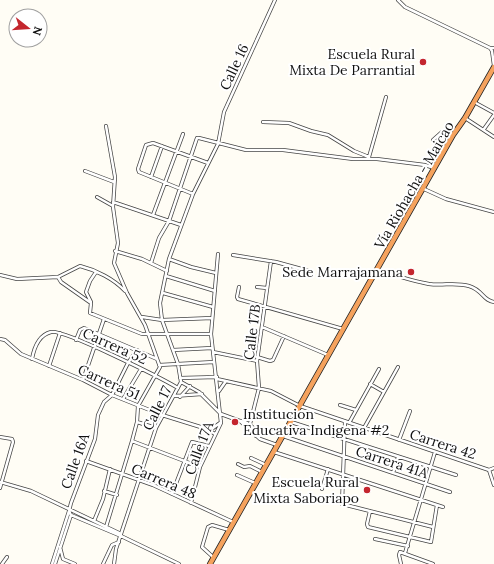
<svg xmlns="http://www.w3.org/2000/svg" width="494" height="564" font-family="Lora,serif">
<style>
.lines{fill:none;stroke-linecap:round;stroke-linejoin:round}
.street-casing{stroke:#444;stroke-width:4}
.highway-casing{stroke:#222;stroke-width:6}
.street{stroke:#fff;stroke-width:2.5}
.highway{stroke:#f5a25d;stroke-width:4.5}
.poi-dot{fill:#c4262e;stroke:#fff;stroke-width:1.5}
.labels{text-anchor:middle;stroke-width:4;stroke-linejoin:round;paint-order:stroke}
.poi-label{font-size:14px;fill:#111;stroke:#fff;text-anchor:end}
.street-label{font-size:14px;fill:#111;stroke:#fff}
</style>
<rect width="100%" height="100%" fill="#fffdf5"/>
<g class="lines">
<defs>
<path id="street" d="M398 0 405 7 490 48H494
M490 48 492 51 494 66
M474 102 494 113
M465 118 494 137
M263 122 289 123 311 131 328 135 354 151 369 157
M106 126 115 177 113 207 118 243 114 263 127 293 145 325 160 367 138 406 137 422 132 441 106 527
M484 129 494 115
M433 140 442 132 453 135
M369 157 386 97
M85 171 114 182
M151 177 162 146
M424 189 446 199 494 212
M193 194 139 172 138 169 146 145 153 143 208 163
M97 197 113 206
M113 202 181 225
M153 215 183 134
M115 251 142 259 167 271
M233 255 276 262 309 271
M169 259 191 267 216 273
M151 263 159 238 169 221 197 138H199L246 150H283L353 159H377L425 165 434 168
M377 270C394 275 412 281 429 284 443 286 455 282 469 286 483 290 483 301 494 302
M0 275 17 279 58 277 80 266C96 270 114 279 125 291
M166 276 215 291
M58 277 61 282 91 303 90 313 142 334H211
M239 287 237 297 238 299 343 329
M257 287 267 288
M163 293 213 307
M91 302 86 292 90 281 96 272
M142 317 162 320 212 318
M262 327 328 355
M0 339 5 340 21 354 83 380 112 395 162 415 207 429 215 434
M76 340 80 330 84 328 157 359
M173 350 212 348
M213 352 257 361
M257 357 270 361 273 360 284 336
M32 359C34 348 39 335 51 332 64 329 161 378 178 388
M159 365 214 362
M49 366 60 333
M180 378 217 377
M217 379 271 391 300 406 489 470
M83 380 104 319
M181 382 199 392 221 414 240 421 260 439 277 445
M370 384 384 392
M219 391 226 381
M174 396 202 394
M180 397 190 386
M123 399 141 369
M340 405 356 410
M241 421C248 422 257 429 256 436
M137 422 156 428
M291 422 456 475
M345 422 342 504 433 527
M349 423 379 369
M249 428 259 388 257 361 271 261
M364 428 398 367
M207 429 213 428 220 423
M283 436 450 492
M0 437 12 439 13 442 0 488
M399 440 410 411
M132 441 200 467
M274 452 443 507
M251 458 266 465
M86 461 153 485 233 522
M238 464 244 467 250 466 262 472
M489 470 494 485
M489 470 494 468
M393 473 398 457
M237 475 255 483
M0 482 31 491 119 533 121 536
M322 489 328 469
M104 491 117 495
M172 494 192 442 209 446
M191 503 200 467 221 423 211 334 218 254
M370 511 367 524 368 527 431 542 437 505
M71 515 69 511 71 503 95 439 98 415 104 402 112 395 128 363 137 350
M71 515 121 536 179 564
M94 521 103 499 110 469
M375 539 408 546
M60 547 63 559 75 564
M405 553 435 452
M213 557 202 547 208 527 212 525 229 530
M2 564 7 557
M52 564 69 511
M55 564 71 515
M103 564 112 545 119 542
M114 564 116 549 156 428 181 382 178 364 162 320 160 303 169 259 193 194 218 144 224 112 275 0
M401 564 399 555 400 552 433 564"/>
<path id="highway" d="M210 564 453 135 465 118 494 67"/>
</defs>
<use href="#street" class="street-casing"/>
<use href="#highway" class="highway-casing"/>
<use href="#street" class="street"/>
<use href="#highway" class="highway"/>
</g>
<g class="poi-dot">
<circle cx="423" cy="62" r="4"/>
<circle cx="411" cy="272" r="4"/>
<circle cx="235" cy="422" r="4"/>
<circle cx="367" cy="490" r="4"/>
</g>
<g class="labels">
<g class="poi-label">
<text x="415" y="59">Escuela Rural<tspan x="415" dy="16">Mixta De Parrantial</tspan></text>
<text x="403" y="277">Sede Marrajamana</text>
<text x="243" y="419" text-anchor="start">Institucion<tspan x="243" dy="16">Educativa Indigena #2</tspan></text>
<text x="359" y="487">Escuela Rural<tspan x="359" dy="16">Mixta Saboriapo</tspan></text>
</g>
<g class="street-label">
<text transform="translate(234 67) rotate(-65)" y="5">Calle 16</text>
<text transform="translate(414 185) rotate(-60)" y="5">Vía Riohacha - Maicao</text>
<text transform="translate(252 332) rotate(-83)" y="5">Calle 17B</text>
<text transform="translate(115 346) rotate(24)" y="5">Carrera 52</text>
<text transform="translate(109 382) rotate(24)" y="5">Carrera 51</text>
<text transform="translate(157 408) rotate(-64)" y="5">Calle 17</text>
<text transform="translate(443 444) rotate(18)" y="5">Carrera 42</text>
<text transform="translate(199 448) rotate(-69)" y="5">Calle 17A</text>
<text transform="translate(75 461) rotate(-70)" y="5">Calle 16A</text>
<text transform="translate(392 462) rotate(18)" y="5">Carrera 41A</text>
<text transform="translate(164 481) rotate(23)" y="5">Carrera 48</text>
</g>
</g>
<g transform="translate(28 28) rotate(107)"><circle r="19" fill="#ffffff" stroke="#a0a0a0"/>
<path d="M0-3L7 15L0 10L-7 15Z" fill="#c4262e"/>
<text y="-6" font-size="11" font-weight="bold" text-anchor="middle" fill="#111111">N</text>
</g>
</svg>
